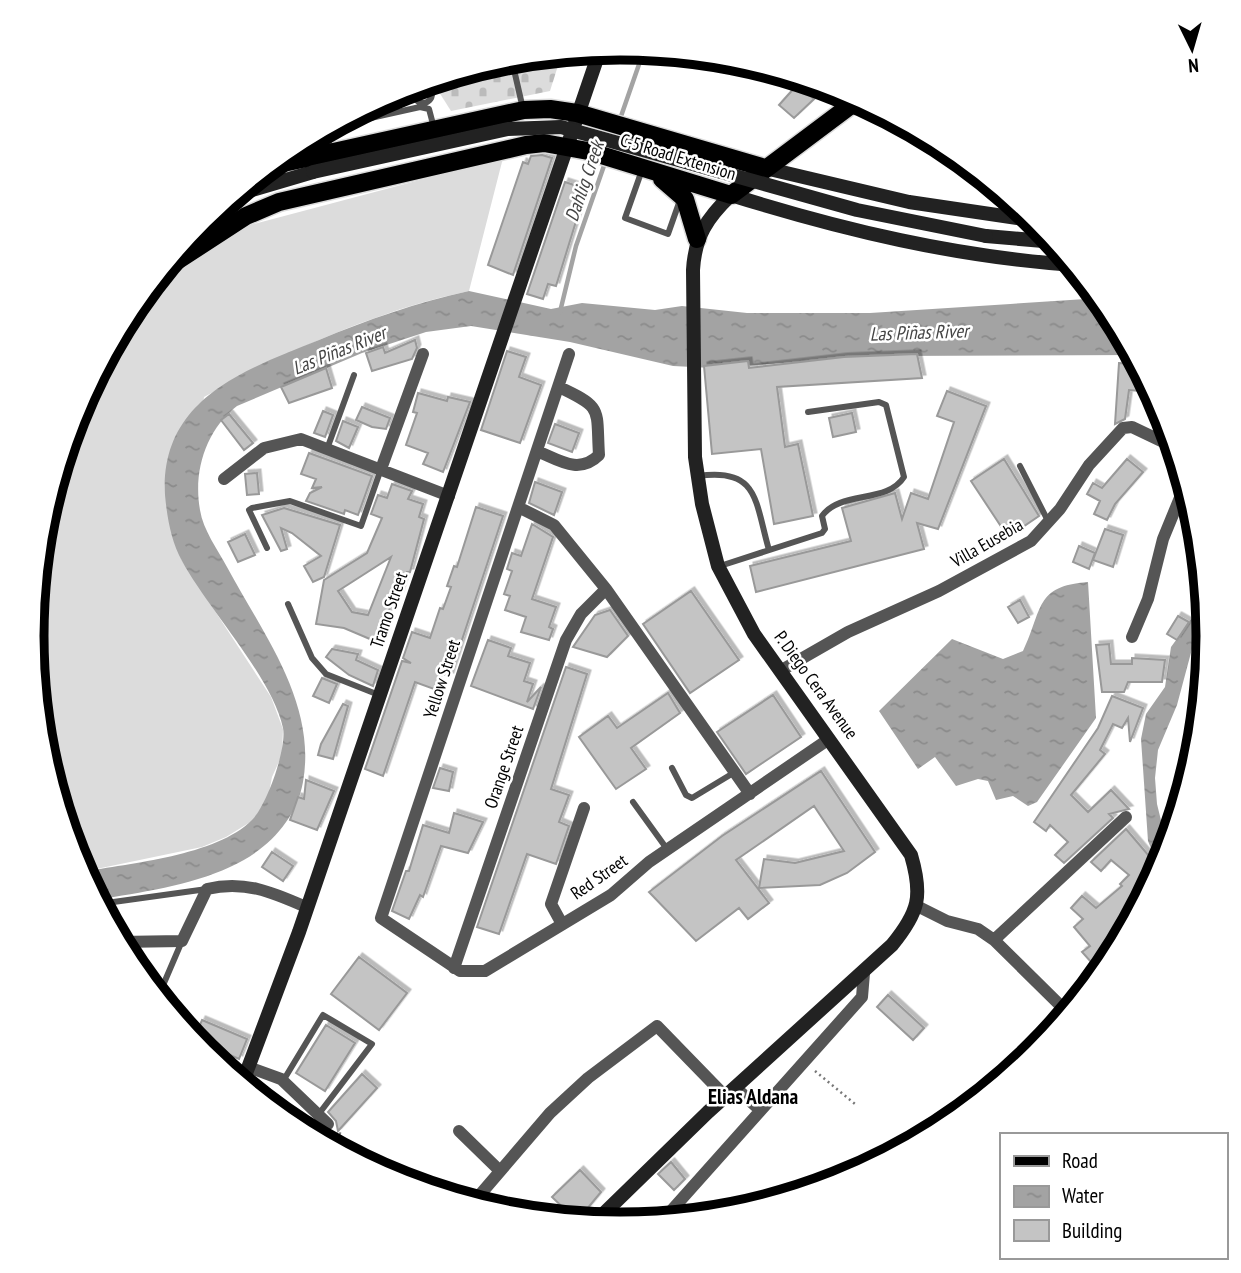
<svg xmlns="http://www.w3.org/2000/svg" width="1241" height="1273" font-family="'PT Sans Narrow',sans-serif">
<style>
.grass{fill:#dcdcdc}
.cemetery{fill:url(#cemetery-stones)}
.water{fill:url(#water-ripples)}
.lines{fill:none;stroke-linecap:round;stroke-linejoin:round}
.stream{stroke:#a3a3a3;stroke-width:4.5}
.building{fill:#c4c4c4;stroke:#999;stroke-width:2;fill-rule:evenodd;filter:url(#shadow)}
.primary-casing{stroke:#dbdbdb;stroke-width:21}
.path{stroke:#777;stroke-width:2.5;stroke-dasharray:2 3.5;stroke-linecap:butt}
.lane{stroke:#555;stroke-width:6}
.street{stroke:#555;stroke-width:12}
.secondary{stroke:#222;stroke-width:14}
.primary{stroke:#000;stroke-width:18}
.secondary-bridge{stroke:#222;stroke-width:14}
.labels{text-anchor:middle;stroke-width:5;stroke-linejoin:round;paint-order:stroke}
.street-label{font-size:18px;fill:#000;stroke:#fff}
.water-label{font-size:19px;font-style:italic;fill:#444;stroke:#fff}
.quarter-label{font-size:21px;font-weight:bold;fill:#000;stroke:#fff}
.rim{fill:none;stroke:#000;stroke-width:9}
</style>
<defs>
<pattern id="cemetery-stones" width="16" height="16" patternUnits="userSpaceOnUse" patternTransform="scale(1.75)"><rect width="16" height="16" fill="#dcdcdc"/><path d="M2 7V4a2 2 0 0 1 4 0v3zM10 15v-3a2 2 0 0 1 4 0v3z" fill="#bbb"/></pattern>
<pattern id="water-ripples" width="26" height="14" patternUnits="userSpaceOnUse" patternTransform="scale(1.75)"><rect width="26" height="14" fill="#a3a3a3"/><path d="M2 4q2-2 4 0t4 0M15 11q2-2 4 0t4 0" fill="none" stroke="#8b8b8b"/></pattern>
<filter id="shadow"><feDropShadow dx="3.5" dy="-3.5" stdDeviation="0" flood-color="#0004"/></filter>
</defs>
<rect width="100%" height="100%" fill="#fff"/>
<path class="grass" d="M503 158 469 291C375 311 288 351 204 397L181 559 271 697 283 729 282 755 272 777 268 798 252 821 226 837 202 847 82 872 43 751 32 636 43 521 76 411 131 309 198 257 250 225Z"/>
<path class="cemetery" d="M562 53 550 91 451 111 432 81 506 59Z"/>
<path class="water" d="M469 291 551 309 582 303 655 310 682 306 747 313H870L1101 298 1135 355 889 356 712 368 673 366 570 342 471 326 426 332 362 353 237 406C206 430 193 471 200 510 203 530 218 550 227 567 263 634 317 703 303 782 296 821 266 851 230 867 189 886 141 892 97 900L82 872C130 863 216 856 252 820 267 805 287 748 283 728 272 677 208 609 182 561 171 541 167 517 165 495 160 399 244 370 319 340 367 320 418 302 469 291Z
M1088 582 1096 718 1037 802 1028 806 1013 796 996 800 988 781 978 779 956 786 935 757 918 769 879 711 952 639 1003 659 1023 651C1043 610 1034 586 1088 582Z
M1206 599 1208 617 1192 649 1177 705 1158 750 1155 778 1157 804 1168 849 1160 870 1148 841 1141 739 1146 714 1165 687 1171 647Z"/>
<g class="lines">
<path class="stream" d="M619 122 644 50
M560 312 576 246 606 160"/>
</g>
<path class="building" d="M797 85 814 99 794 118 779 105Z
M407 89 409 101 369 110 368 107Z
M542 155 552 158 513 275 488 265 523 162 528 164 531 156Z
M565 182 586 189 556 286 548 284 543 299 527 294Z
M415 340 417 348 412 359 372 371 366 353 383 347 385 353Z
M507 351 526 357 519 377 541 385 520 443 481 430Z
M917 354 922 378 777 387 785 447 798 444 813 516 774 524 761 449 712 454 704 366 748 361 749 368 844 357Z
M1119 363 1140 365 1154 392 1129 390 1125 419 1115 424Z
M326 368 332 388 289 403 281 387Z
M947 391 986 406 938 529 917 523 924 549 756 592 750 566 851 541 842 508 895 493 902 519 911 493 928 499 954 422 937 416Z
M418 393 447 401 448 397 470 402 443 472 423 464 428 453 406 445 417 413 413 412Z
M362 407 390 418 386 429 372 427 356 420Z
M323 411 333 415 325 437 314 433Z
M852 413 856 432 833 437 829 418Z
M229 414 253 443 244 450 221 420Z
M343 421 358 427 349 448 336 441Z
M555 424 579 433 572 452 548 443Z
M309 453 372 476 358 515 345 510 344 514 306 501 310 493 322 487 312 488 316 479 301 474Z
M1004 459 1039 516 1008 537 971 481Z
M1127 459 1143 472 1115 504 1107 520 1094 514 1100 501 1087 494 1093 483 1102 488Z
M257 473 259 494 247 495 245 474Z
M535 482 562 492 554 515 529 503Z
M392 484 412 491 408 499 423 504 419 517 424 519 410 572H407L400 594 395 592 387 615 383 614 377 642 344 628 316 624 324 580 367 553 382 518 371 514 378 495 387 498ZM391 557 368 615 352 612 338 591Z
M476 507 503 516 450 676 440 673 434 689 415 682 383 776 365 769 402 661 411 663 403 658 412 632 430 638 440 608 443 609 451 587 447 586 454 566 457 567Z
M284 508 340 525 324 577 313 582 304 566 321 556 292 533 281 528 287 549 281 551 262 515Z
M532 524 553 537 532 599 556 607 549 627 553 629 549 640 521 632 526 617 505 610 510 596 504 594 512 571 507 569 512 553 521 556Z
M1105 529 1123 535 1113 567 1093 560Z
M245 534 255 555 238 562 228 542Z
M1079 546 1095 553 1089 569 1073 562Z
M691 591 739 660 690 693 643 624Z
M1020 600 1029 617 1018 623 1008 607Z
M610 610 628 636 607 657 573 647 595 615Z
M1178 616 1189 622 1177 640 1167 634Z
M488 640 511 648 508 656 530 663 524 681 533 684 527 702 541 687 533 709 471 686Z
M1109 644 1111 664H1132V658L1165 660 1162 682H1128L1124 692H1102L1096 645Z
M332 649 358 654 356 660 378 670 373 686 349 675 326 657Z
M566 667 587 674 551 789 569 795 559 822 569 826 556 864 527 854 499 934 477 927Z
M322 678 337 684 329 703 313 696Z
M668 693 680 713 631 748 646 769 616 789 579 737 608 716 617 728Z
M773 695 801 737 746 774 717 732Z
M1112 696 1143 708 1130 742 1128 718 1122 728 1113 724 1100 750 1105 754 1071 795 1088 812 1111 790 1129 809 1109 814 1113 818 1064 863 1055 855 1068 842 1050 825 1046 831 1034 822 1098 728Z
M343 704 348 706 333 759 318 755 321 744Z
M440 768 453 772 449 791 433 788Z
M821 771 875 852 847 873 820 885 759 888 764 859 795 863 844 851 814 806 736 860 769 903 748 919 739 908 696 941 649 892 722 836Z
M306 780 334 791 317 830 290 820 298 797 304 799Z
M454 813 483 822 468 853 441 846 423 897 420 895 409 919 392 911 406 871H409L423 825 449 833Z
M1126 829 1155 863 1144 874 1153 883 1125 936 1092 963 1082 952 1090 946 1074 927 1083 919 1071 908 1082 896 1096 908 1122 886 1120 884 1129 875 1111 860 1101 871 1091 862Z
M272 852 293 866 283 881 262 867Z
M359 957 407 993 379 1030 331 994Z
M888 995 924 1028 913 1040 877 1007Z
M202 1020 247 1039 239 1059 194 1039Z
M326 1025 355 1043 325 1091 296 1073Z
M362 1074 377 1088 338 1131 336 1121 328 1112Z
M671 1162 685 1179 674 1190 658 1174Z
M580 1170 601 1192 577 1221 552 1197Z"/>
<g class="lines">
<defs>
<path id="primary" d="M270 166 524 110 550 109 577 113 765 168
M662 179 685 199 697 239
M163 270 246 216 279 202 526 145 544 143 588 151 731 195 859 99"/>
</defs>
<use href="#primary" class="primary-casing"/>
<path class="path" d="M815 1071 855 1104
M331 1147 341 1134 339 1133"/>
<path class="lane" d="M506 59 515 74 523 109
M811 82 846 106
M414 94a9 9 0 1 1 18 0a9 9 0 1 1-18 0Z
M330 127 420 107 429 109 434 128
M324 131 332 151
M642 170 625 218 668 234 680 200
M327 449 354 375
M1020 466 1048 521
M698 476C759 467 755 502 769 550
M267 548 249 510 252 508 290 501 361 526 381 469
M720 566 822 533 825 529 822 516C841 490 887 504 904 477L886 405 879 402 808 412
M288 604 312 658 326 674 379 695
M672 768 686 795 692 798 735 772
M633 802 667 849
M99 904 207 889
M158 997 182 941
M283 1081 323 1015 372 1044 318 1115"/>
<path class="street" d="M569 354 381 918 460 971H485L611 895 649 862 829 739
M537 451C559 460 579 475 599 455 596 408 604 408 559 387
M381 469 423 354
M224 479 264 448 301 439 449 496
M518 507 554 525 606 589 750 794
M1132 637 1148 599 1163 539 1186 483
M780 671 848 632 939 591 1031 541 1060 509 1089 465 1123 428 1132 427 1176 448
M917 906 947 921 978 929 994 940 1069 1014
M562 924 551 904 584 808
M994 940 1126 817
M119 942 182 941 207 889C244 880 272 892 306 907
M454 968 566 640 581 614 606 589
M248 1067 281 1079 328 1124
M736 1088 760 1110
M459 1131 499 1170
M472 1204 550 1113 588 1078 657 1026 726 1097
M662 1221 862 997 864 973"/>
<path class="secondary" d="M765 168 909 202 1037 221
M227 201 252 190 313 172
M986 236 1055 242
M242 1084 299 932 600 50
M594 1223 708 1112 892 945C919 912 923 896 911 855L754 634 718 566 702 504 695 457 693 270C695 236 707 218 731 195 843 230 956 257 1074 265"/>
<use href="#primary" class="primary"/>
<path class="secondary-bridge" d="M313 172 508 129 561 127 857 210 986 236"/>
</g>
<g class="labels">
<g class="street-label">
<text transform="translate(678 157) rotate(17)" y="6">C-5 Road Extension</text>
<text transform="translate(987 543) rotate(-30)" y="6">Villa Eusebia</text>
<text transform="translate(389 610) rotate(-71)" y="6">Tramo Street</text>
<text transform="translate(442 679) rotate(-72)" y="6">Yellow Street</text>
<text transform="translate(816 685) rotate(54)" y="6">P. Diego Cera Avenue</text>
<text transform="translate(504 767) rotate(-71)" y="6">Orange Street</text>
<text transform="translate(599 877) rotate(-35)" y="6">Red Street</text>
</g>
<g class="water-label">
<text transform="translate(584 181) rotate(-71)" y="7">Dahlig Creek</text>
<text transform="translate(919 332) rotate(-2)" y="7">Las Piñas River</text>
<text transform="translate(339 350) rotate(-22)" y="7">Las Piñas River</text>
</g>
<g class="quarter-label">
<text x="753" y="1104">Elias Aldana</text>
</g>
</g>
<path d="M0 0H1241V1273H0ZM44 636a576 576 0 1 1 1152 0a576 576 0 1 1-1152 0Z" fill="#fff" fill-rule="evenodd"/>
<path class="rim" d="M44 636a576 576 0 1 1 1152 0a576 576 0 1 1-1152 0Z"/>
<rect x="1000" y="1133" width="228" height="126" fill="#ffffff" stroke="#999999" stroke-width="2"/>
<rect x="1014" y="1156" width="35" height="10" fill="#000000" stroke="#999999" stroke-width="2"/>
<text x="1062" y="1168" font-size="21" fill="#000000">Road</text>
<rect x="1014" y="1186" width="35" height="21" fill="url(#water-ripples)" stroke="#999999" stroke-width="2"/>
<text x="1062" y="1203" font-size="21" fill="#000000">Water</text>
<rect x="1014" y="1220" width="35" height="21" fill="#c4c4c4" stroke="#999999" stroke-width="2"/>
<text x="1062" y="1238" font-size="21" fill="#000000">Building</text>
<g transform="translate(1192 49) rotate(175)" stroke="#ffffff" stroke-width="5" paint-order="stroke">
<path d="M0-5L12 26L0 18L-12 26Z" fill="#000000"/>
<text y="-10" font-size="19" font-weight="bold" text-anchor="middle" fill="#000000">N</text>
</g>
</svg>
